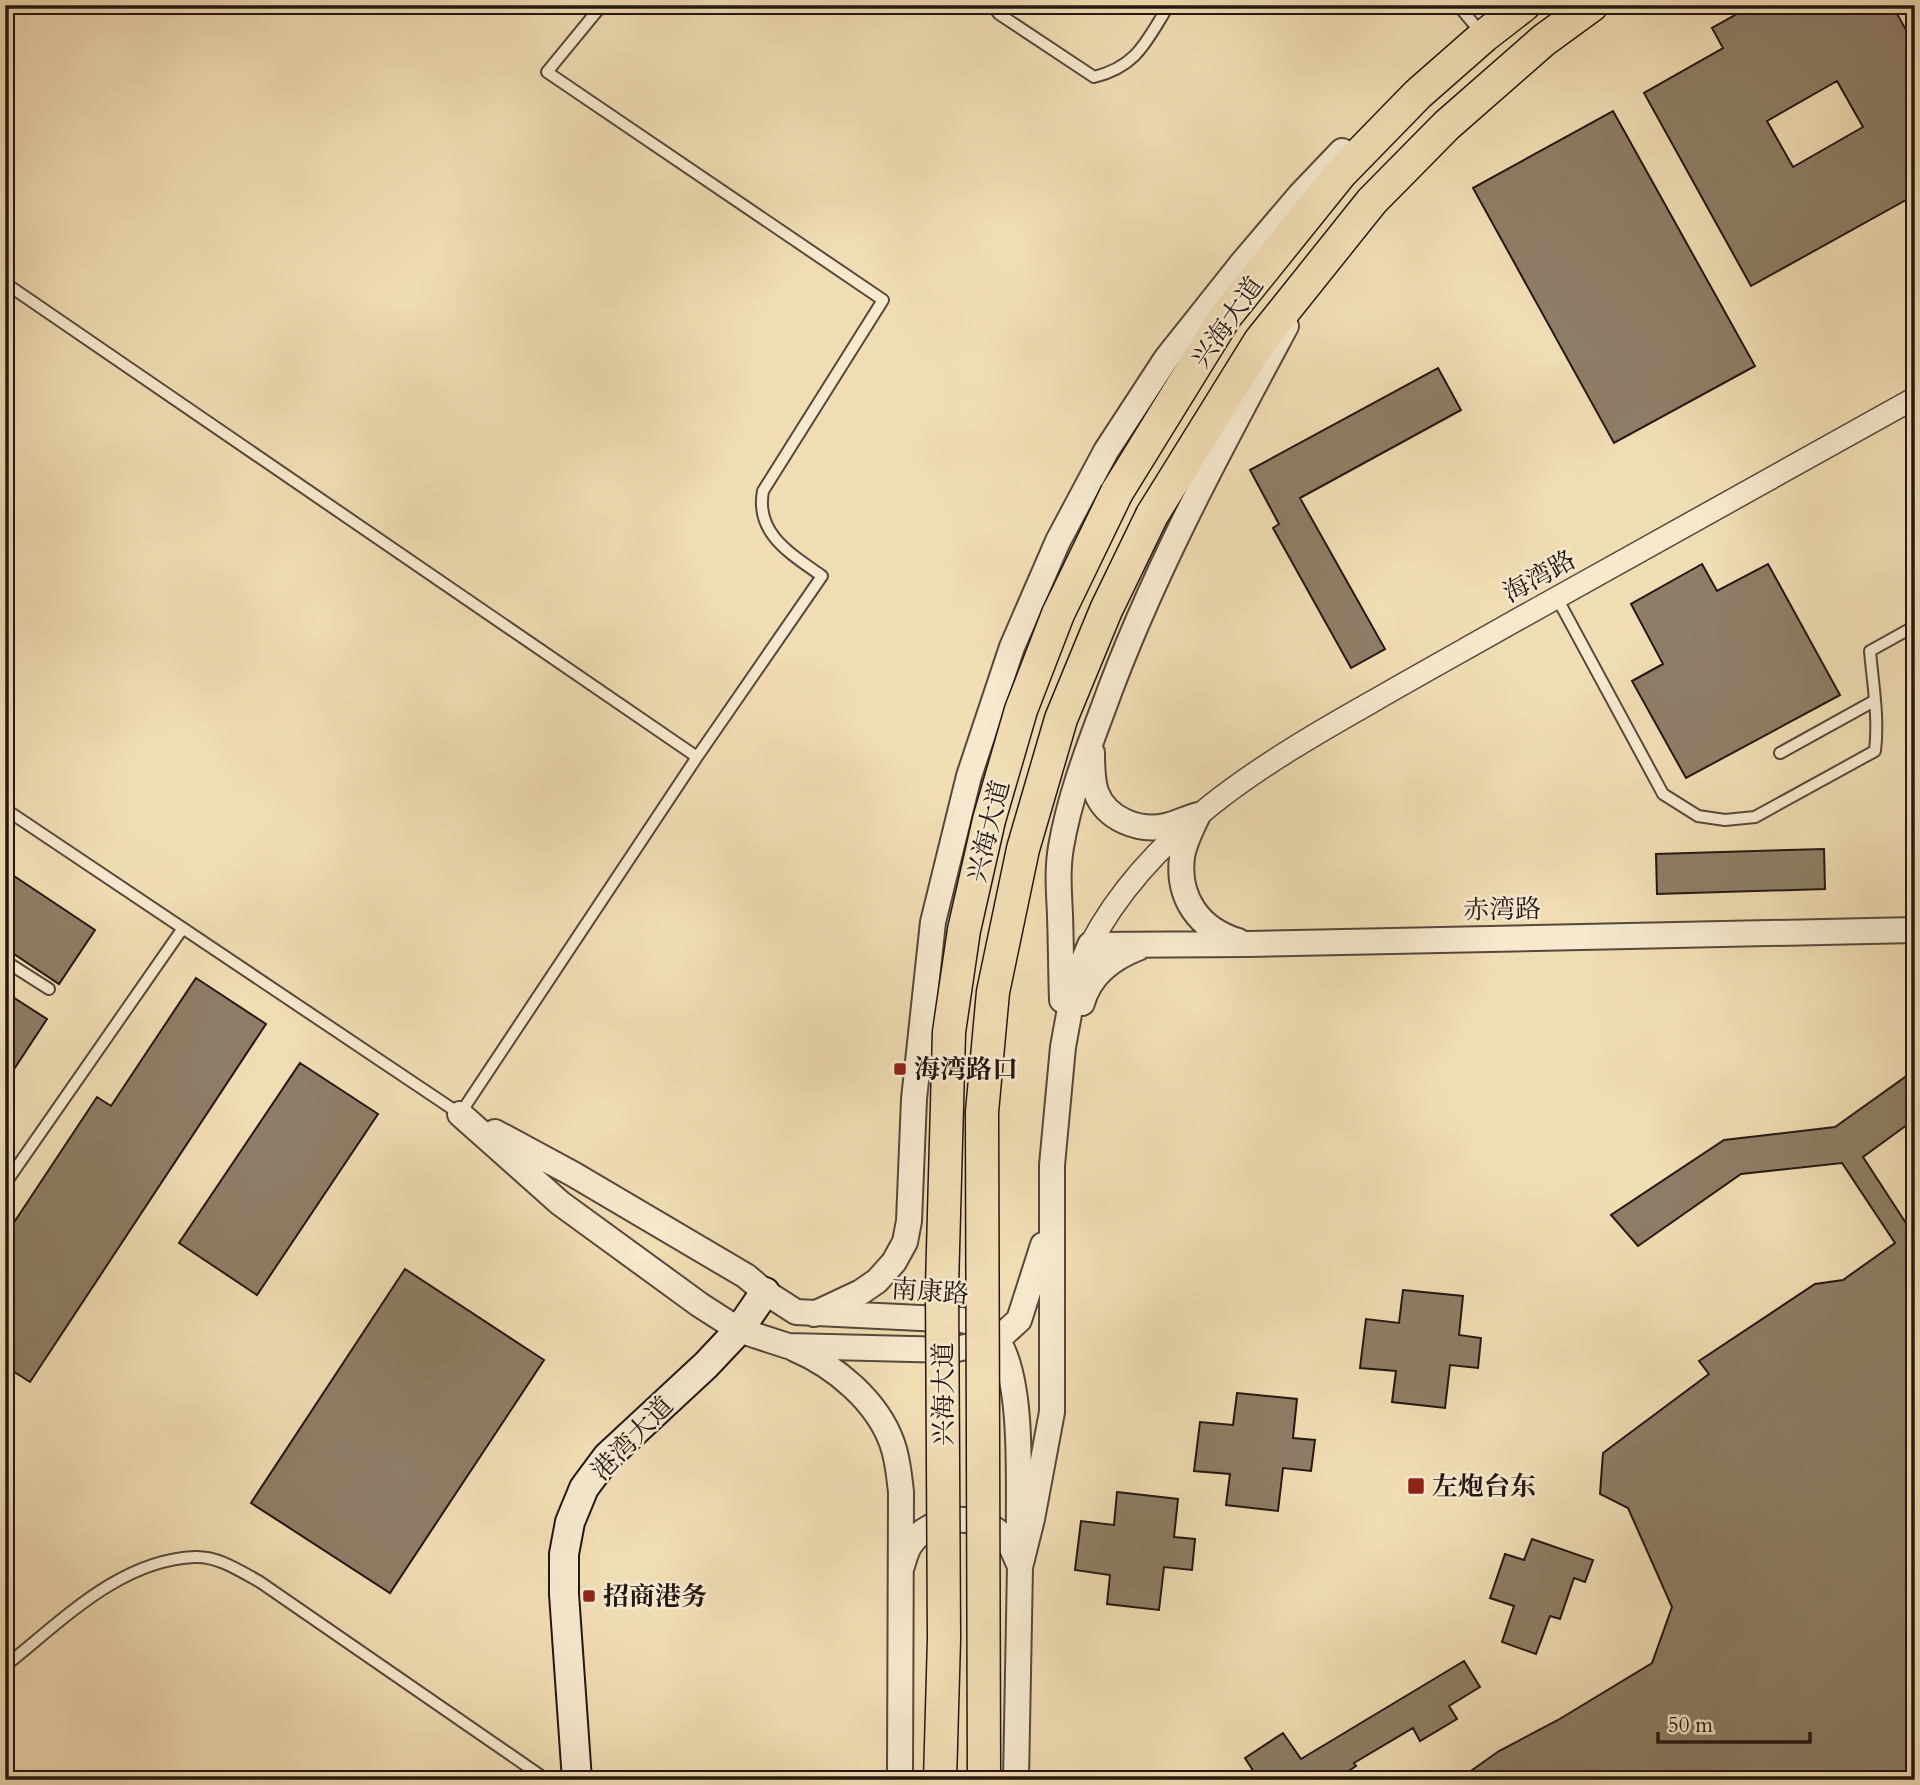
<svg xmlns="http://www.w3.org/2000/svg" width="1920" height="1785" font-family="Cardo,'Noto Serif SC',serif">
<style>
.building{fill:#8e7e66;stroke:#231711;stroke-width:2;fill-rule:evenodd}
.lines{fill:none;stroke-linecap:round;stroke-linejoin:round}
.service-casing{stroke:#56483a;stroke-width:14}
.minor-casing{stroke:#56483a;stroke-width:24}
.tertiary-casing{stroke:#56483a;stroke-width:28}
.secondary-casing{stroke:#231711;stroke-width:32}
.primary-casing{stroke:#231711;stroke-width:35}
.service{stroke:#f6e9ce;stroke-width:10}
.minor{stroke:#f6e9ce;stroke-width:21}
.tertiary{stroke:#f6e9ce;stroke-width:24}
.secondary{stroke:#f6e9ce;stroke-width:28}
.primary{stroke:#f1ddb4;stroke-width:32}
.primary-bridge-casing{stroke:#231711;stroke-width:35;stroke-linecap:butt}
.primary-bridge{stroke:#f1ddb4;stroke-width:32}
.poi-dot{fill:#8f2418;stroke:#f6e9ce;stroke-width:2.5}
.labels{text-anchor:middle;stroke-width:5;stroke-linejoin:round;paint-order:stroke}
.street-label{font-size:26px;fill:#231711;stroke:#f6e9ce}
.poi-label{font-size:26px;font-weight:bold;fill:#231711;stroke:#f6e9ce;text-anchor:start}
</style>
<rect width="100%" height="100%" fill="#f1ddb4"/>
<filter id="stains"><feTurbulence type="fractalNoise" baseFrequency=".00286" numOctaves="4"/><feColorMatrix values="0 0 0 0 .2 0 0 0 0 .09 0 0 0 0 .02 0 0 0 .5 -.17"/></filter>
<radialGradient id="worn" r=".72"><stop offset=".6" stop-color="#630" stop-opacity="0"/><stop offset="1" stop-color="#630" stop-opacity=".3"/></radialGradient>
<path class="building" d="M1753 5H1892L1915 46V195L1751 286 1644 93 1723 48 1712 28ZM1837 81 1863 127 1793 167 1767 121Z
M1613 111 1755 366 1614 443 1473 188Z
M1438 368 1461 410 1300 498 1385 649 1351 668 1273 528 1279 524 1250 470Z
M1702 564 1717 591 1768 564 1840 695 1686 778 1632 681 1663 664 1631 604Z
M1824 849 1825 889 1657 894 1656 854Z
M5 870 95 930 59 984 5 948Z
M196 978 266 1024 30 1382 5 1366V1236L97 1097 111 1106Z
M5 992 47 1019 5 1083Z
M300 1063 378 1114 257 1295 179 1243Z
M1915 1070V1119L1863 1157 1915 1237V1780H1458L1499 1751 1558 1720 1652 1663 1672 1607 1628 1508 1600 1494 1603 1453 1709 1374 1699 1361 1815 1284 1843 1280 1895 1243 1842 1163 1741 1174 1638 1246 1611 1215 1724 1140 1835 1127Z
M405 1269 544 1360 390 1593 251 1503Z
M1403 1290 1463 1296 1459 1335 1481 1338 1478 1368 1450 1365 1445 1408 1392 1402 1396 1371 1360 1368 1366 1319 1399 1323Z
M1237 1393 1297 1399 1293 1438 1315 1440 1311 1471 1283 1468 1278 1511 1226 1505 1230 1474 1194 1471 1200 1422 1233 1425Z
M1117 1492 1178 1499 1174 1537 1195 1539 1192 1570 1164 1567 1159 1610 1107 1604 1110 1575 1075 1570 1081 1521 1114 1525Z
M1532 1539 1593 1560 1585 1582 1574 1578 1560 1619 1550 1616 1536 1654 1502 1642 1514 1606 1490 1598 1505 1554 1524 1560Z
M1464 1661 1480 1687 1449 1706 1457 1719 1420 1741 1413 1728 1354 1763 1356 1766 1335 1780H1259L1245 1758 1283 1733 1301 1759Z"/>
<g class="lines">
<defs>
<path id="service" d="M992 5 999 14 1094 77C1138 66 1146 41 1169 5
M1458 5 1482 34
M5 283 697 757
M1557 598 1663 794 1698 816 1725 820 1755 817 1875 751C1879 718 1873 685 1870 651L1915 626
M1780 753 1874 701
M5 809 460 1114 697 757 822 576C791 554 755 534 763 491L883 300 547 72 602 5
M5 961 49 989
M5 1184 183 928
M5 1666C61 1622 119 1560 195 1557 218 1556 240 1571 260 1582L547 1780"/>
<path id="minor" d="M1090 945C1149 832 1262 764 1370 703 1420 674 1471 646 1522 617 1653 544 1784 471 1915 398"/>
<path id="tertiary" d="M1092 753C1092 766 1092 780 1096 792 1106 819 1139 832 1166 826 1177 823 1187 818 1198 815
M1198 815C1192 828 1184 842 1182 857 1177 898 1199 929 1238 941
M1062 1000C1061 972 1061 944 1060 915 1059 892 1057 870 1061 847 1069 800 1086 754 1103 709 1151 576 1219 451 1286 326
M1082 1003C1090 974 1112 958 1138 948
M460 1114 560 1203 700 1305 739 1330 788 1346 952 1350 997 1340 1019 1320 1043 1245
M495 1132 573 1174 746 1276 765 1292 796 1312 962 1320C976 1323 990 1327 998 1341 1024 1383 1018 1480 1019 1531
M814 1314 861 1292 877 1281 894 1262 905 1242 909 1221 914 1099 933 922 969 776 1012 647 1058 541 1106 451 1166 359 1243 262 1300 195 1342 151
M795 1349C835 1366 877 1401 892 1443 898 1459 899 1475 901 1492L900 1780
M902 1566C904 1560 906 1551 910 1545 931 1513 985 1511 1008 1542 1013 1548 1016 1559 1020 1566
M1016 1780 1020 1567 1032 1519 1052 1412V1165L1063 1047 1075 981 1090 945 1249 944 1915 930"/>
<path id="secondary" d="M577 1780 564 1594V1554L570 1522 584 1488 607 1457 706 1365 739 1330 765 1292"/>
<path id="primary" d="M1117 492 1225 317 1341 173 1418 94 1484 36 1524 5
M1152 515 1260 341 1372 201 1447 125 1544 40 1592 5"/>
</defs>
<use href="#service" class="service-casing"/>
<use href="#minor" class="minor-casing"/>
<use href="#tertiary" class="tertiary-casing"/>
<use href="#secondary" class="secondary-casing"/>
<use href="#primary" class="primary-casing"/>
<use href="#service" class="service"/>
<use href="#minor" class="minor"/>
<use href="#tertiary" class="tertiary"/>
<use href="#secondary" class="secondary"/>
<use href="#primary" class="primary"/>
<defs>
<path id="primary-bridge" d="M940 1780 944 1639 942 1286 949 1032 964 930 989 820 1021 710 1058 614 1117 492
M984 1780 982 1112 993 992 1023 849 1061 719 1106 610 1152 515"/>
</defs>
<use href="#primary-bridge" class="primary-bridge-casing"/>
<use href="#primary-bridge" class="primary-bridge"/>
</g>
<g class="poi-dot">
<rect x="893" y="1062" width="14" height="14" rx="3.5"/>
<rect x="1407" y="1477" width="18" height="18" rx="3.5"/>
<rect x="582" y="1589" width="14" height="14" rx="3.5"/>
</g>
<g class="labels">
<g class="street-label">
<text transform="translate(1227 322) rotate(-55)" y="9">兴海大道</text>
<text transform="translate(1539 576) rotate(-29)" y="9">海湾路</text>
<text transform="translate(988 831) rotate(-76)" y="9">兴海大道</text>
<text transform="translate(1502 909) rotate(-1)" y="9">赤湾路</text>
<text transform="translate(930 1291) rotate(4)" y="9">南康路</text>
<text transform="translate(943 1394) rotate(-90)" y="9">兴海大道</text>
<text transform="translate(632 1438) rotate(-46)" y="9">港湾大道</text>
</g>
<g class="poi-label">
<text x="914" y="1078">海湾路口</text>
<text x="1432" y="1495">左炮台东</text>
<text x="603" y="1605">招商港务</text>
</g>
</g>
<rect width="1920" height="1785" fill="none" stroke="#f1ddb4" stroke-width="28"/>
<rect x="7" y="7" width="1906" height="1771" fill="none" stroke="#231711" stroke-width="3.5"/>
<rect x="14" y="14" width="1892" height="1757" fill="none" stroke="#231711" stroke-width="2"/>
<path d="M1658 1732v10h152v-10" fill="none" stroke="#231711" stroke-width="3.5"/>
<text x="1668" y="1732" font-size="21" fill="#231711" stroke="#f6e9ce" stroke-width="5" paint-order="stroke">50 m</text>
<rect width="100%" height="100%" filter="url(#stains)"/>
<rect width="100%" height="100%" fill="url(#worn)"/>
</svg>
